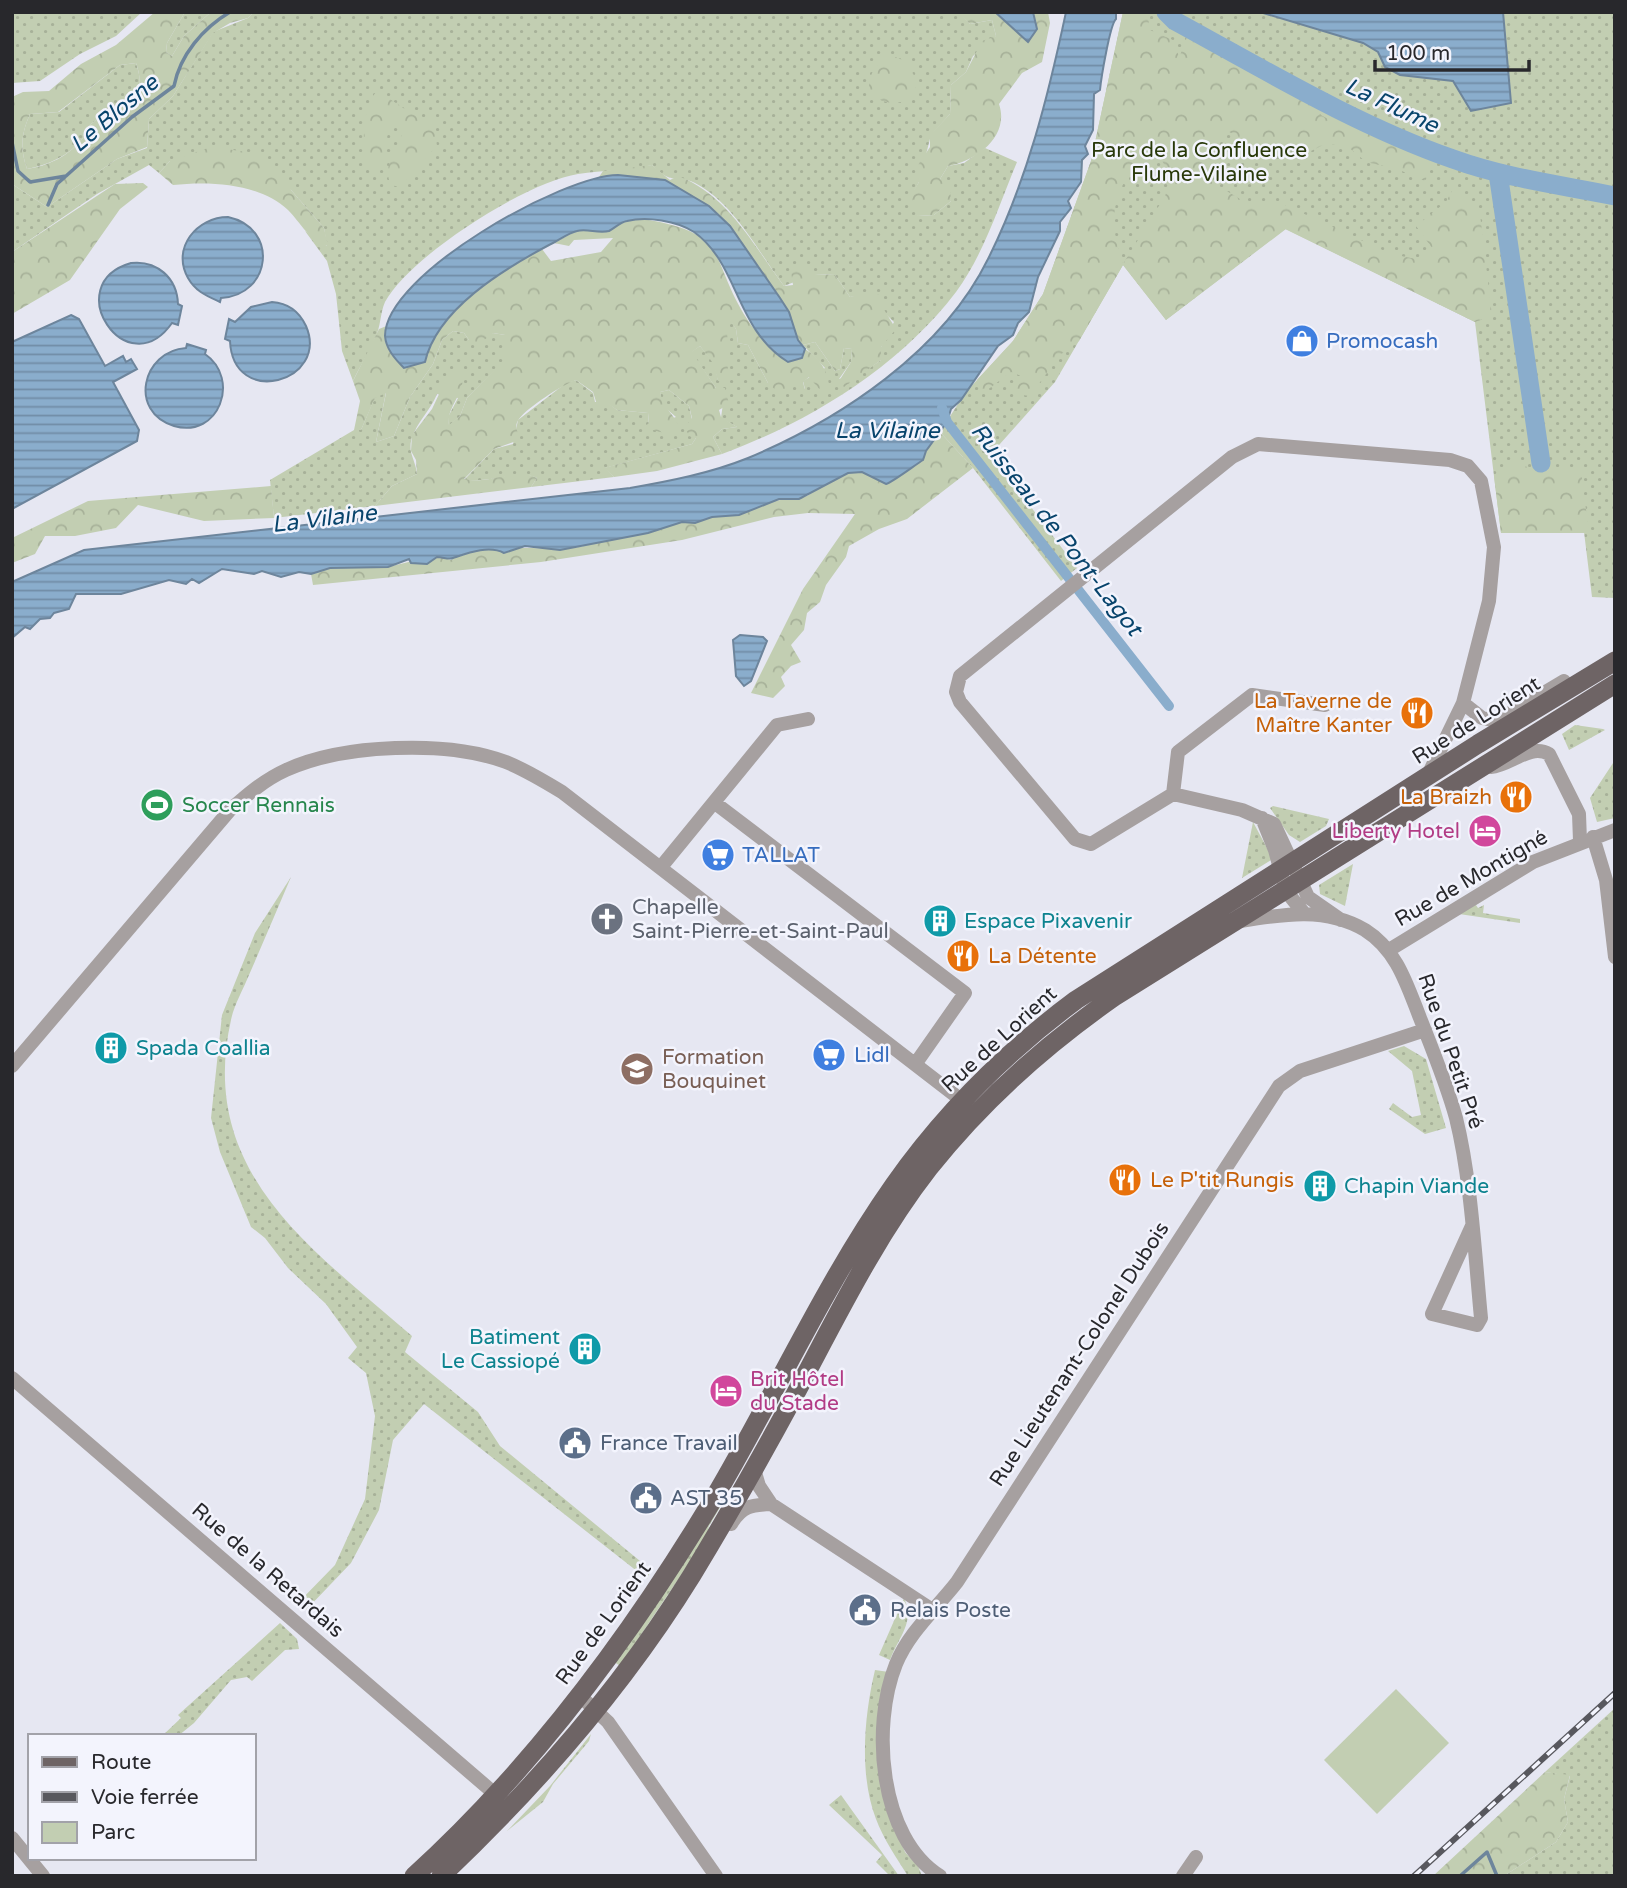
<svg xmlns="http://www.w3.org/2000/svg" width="1627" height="1888" font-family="'Varela Round',sans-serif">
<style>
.grass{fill:url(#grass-dots)}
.forest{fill:url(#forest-crowns);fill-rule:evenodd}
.park{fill:#c2ceb2}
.water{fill:url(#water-rules);stroke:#6d859c;stroke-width:2}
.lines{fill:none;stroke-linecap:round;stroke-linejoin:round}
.stream{stroke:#6d859c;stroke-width:3.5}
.canal{stroke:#8aadcc;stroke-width:10}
.river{stroke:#8aadcc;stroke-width:19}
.minor{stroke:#a6a0a0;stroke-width:14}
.major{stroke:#6e6465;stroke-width:19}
.rail-casing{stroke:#58585e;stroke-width:6}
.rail{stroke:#f3f4fd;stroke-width:3.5;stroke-dasharray:10;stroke-linecap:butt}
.labels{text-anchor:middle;stroke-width:5;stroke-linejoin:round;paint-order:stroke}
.park-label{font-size:21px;fill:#29390a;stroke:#f3f4fd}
.shop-label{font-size:21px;fill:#366cbe;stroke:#f3f4fd;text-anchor:start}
.food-label{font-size:21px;fill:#c56008;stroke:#f3f4fd;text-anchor:end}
.street-label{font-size:21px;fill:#28282c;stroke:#f3f4fd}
.leisure-label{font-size:21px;fill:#27864d;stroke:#f3f4fd;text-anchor:start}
.hotel-label{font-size:21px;fill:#b23c85;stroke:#f3f4fd;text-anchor:end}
.worship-label{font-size:21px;fill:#5b616d;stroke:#f3f4fd;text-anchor:start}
.culture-label{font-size:21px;fill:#0d838f;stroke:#f3f4fd;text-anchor:start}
.education-label{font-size:21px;fill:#785e54;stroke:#f3f4fd;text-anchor:start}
.service-label{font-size:21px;fill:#4e5e75;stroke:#f3f4fd;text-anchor:start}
.water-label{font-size:23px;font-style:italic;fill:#08446c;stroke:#f3f4fd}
</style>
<defs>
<pattern id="grass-dots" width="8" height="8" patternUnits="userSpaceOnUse" patternTransform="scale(1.75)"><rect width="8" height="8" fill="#c2ceb2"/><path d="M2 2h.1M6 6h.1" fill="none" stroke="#a7b199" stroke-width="1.8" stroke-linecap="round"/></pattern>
<pattern id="forest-crowns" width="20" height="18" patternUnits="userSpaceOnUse" patternTransform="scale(1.75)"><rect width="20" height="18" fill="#c2ceb2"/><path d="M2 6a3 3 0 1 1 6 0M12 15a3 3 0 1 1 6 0" fill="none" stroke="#a7b199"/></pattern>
<pattern id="water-rules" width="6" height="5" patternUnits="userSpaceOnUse" patternTransform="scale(1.75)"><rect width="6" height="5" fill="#8aadcc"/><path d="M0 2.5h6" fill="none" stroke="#718da6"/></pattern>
</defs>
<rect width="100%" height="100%" fill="#e6e7f2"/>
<path class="grass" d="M12 12H142L116 36 80 54 40 81 12 83Z
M185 12H211L184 36 172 56 166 52 167 43Z
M254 12 960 13 970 24 992 20 996 36 973 56 966 72 951 85 950 114 931 135 919 182 914 191 918 216 934 215 951 201 940 179 948 166 964 163 985 148 1017 162C999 205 984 254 956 292 898 368 809 422 722 454L713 437 722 429 737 427 721 418 725 388H716L691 352 700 346 714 363 718 380 727 368V314L736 329 738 343 748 345 768 383 795 384 805 389 803 381 825 368 803 345 815 342 835 371 840 369 844 348 852 349 851 362 839 379 865 371 881 360V347L894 322C881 310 870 295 850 297L835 275 815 274 784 286C759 253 734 203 695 183 677 174 672 186 652 165 628 171 603 170 578 174 526 182 411 255 385 302 380 313 381 327 375 338 369 353 360 366 353 381L342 351 336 294 327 261 305 231 327 246 324 228 291 190 170 161 159 173 149 165 97 194 12 252V184L47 207 117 159 147 148 149 119 173 96 213 32 248 18Z
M1123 12H1615V598L1592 597 1584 532 1501 533 1475 322 1286 229 1166 320 1123 265 1055 382 991 454 1077 568 1061 581 973 468 940 432 965 393 1013 341 1043 294 1091 161Z
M136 63C151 106 116 103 91 124 86 128 87 133 83 138 69 156 48 165 27 169 20 149 21 134 30 114L59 112 120 65Z
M453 331 464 333 469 340 493 333 505 335 506 360 467 398 460 416 449 426 448 417 458 398 437 394C430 413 407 431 411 452 413 460 416 465 417 474L392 486 375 506 274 518 270 480 354 430H361L375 397 386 392 376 442 394 436 410 397 433 364 442 340Z
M576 380 593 393 595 402H607L617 410 648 413 649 424 644 428 676 417 662 405 660 392 669 390 689 406 696 438 692 444 605 468 614 477 531 487 537 478C522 470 487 483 464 480L494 449 513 444 518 420 566 383Z
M1575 725 1603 729 1605 730 1569 750 1562 734Z
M1615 760V818L1597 822 1590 798Z
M1273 806 1329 819 1326 826 1300 842 1289 835 1270 808Z
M1253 822 1273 859 1242 878Z
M1353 864 1345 906 1320 894 1319 885Z
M291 877C277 910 263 943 249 975 243 990 234 1005 231 1020 197 1172 311 1248 412 1336L405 1352 478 1412 500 1446 651 1570 647 1579 424 1404 393 1440 379 1510 351 1563 306 1610 297 1604 335 1565 365 1499 375 1416 366 1373 348 1358 357 1347 326 1304 288 1268 265 1238 251 1227 220 1152 211 1118 222 1015 255 933Z
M1491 896 1476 905 1478 908 1484 905 1483 913 1520 919V923L1459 914Z
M1404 1046 1426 1059 1446 1128 1425 1134 1389 1109 1393 1103 1412 1117 1421 1115 1412 1071 1388 1051Z
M724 1492 728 1494 709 1526 706 1538 620 1666 613 1661Z
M904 1598C915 1623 899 1636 890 1660L879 1655Z
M280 1623 297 1639 299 1649 285 1650 252 1681 247 1677 231 1680 194 1723 178 1736H162L181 1718 178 1715Z
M875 1670 889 1672 888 1808 905 1852 918 1866 922 1876H908C897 1859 883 1838 876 1819 859 1775 864 1716 875 1670Z
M1615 1708V1876H1504L1556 1842 1568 1822 1564 1799 1570 1776 1545 1772Z
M591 1734 589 1741 553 1784 543 1802 507 1831 550 1786Z
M841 1795 899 1876H890L876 1862 882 1855 829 1805Z"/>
<path class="forest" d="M155 12H185L167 43 166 52 172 56 184 36 211 12H254L248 18 230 23 213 33 173 96 149 119 147 147 117 159 47 207 12 184V97L23 92 49 91 81 64 116 45ZM136 63C151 105 115 104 91 124 86 128 86 133 83 138 69 156 48 166 27 169 20 149 21 134 30 114L58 112 120 65Z
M950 12H995L1028 41 1037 29 1033 12H1048L1050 23 1042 62 1022 73 999 104C1010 136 977 161 948 166L940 179 950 188 951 201 934 215 918 216 911 207 914 190 919 182 918 165 930 147V135L950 114 951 85 966 72 982 41 996 36 992 20 970 24 960 14Z
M1123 12H1147L1150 30 1175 41 1179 58 1187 37 1321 106 1319 114 1328 119 1336 114 1433 157 1425 181 1397 169 1366 162 1347 146 1325 144 1307 153 1264 155 1225 129 1215 143 1223 171 1210 181 1250 205H1285L1391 254 1426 261 1432 248 1416 226 1446 202 1454 187 1480 214 1492 316 1475 322 1285 229 1166 320 1123 265 1079 341 1060 355 1030 396 1015 394 1021 376 1011 372 982 394 977 380 1013 341 1043 294 1091 161ZM1139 160 1162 161 1172 176 1165 196 1123 264C1108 222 1111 195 1139 160Z
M886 56C897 56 907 60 912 71 936 122 829 108 886 56Z
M376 92C397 100 410 118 433 120L437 146 399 187 391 185C380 163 403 145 404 124L394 125 388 132 382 170H374L363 161C365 138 361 110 376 92Z
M211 147 255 153 271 167 324 228 328 246C309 241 301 223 288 210 259 183 210 181 173 185L159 173 170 161Z
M652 165 670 180 678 176C727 194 754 246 784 286L793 285 791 271 800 266 815 274 835 275 850 297 872 292 882 296 883 308 896 329 881 347V360L844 387 839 381 851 362 852 349 844 348 840 369 835 371 815 342 803 345 798 340 789 312 730 226 641 177H599L603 171Z
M143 183 148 187 120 209 70 280 12 314V252L115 184Z
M643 219C732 233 708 258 747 319 755 332 768 343 778 356L803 357 805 349C820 358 830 373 829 391L820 390 809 377 803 382 805 390 787 384V392L782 396 768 383 748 345 738 343 736 329 727 316 728 378 718 381 713 363 700 346 692 352 716 388H725L729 404 719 410 721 417 737 427 722 429 713 437 722 454 657 471 614 477 604 468 692 444 696 438 689 436 685 427 692 418 689 406 669 390 660 392C663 408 675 415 681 430L669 434 643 428 649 423 648 413 617 410 607 403 598 408 593 392 576 380C562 385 528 407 519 419 513 427 519 432 519 440L494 449 464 479C488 485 516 467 537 478L531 487 375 506 392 486 417 474 416 460 411 451 412 435 432 409 448 375 462 372C467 393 446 406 449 425L460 416 467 398 505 360V335L493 333 479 344 469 340 464 333 453 331 442 340 433 364 410 397 394 436 376 442 386 393 375 398 361 430H354L360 401 353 381 379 329 389 325 385 335 425 362C438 311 498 273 542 249L551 261 601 252 613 238 574 240 569 246 554 243 578 230H609L625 221Z
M940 432 973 468 907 519 879 529 849 546 846 557 826 585 820 602 807 613 804 630 791 645 801 662 791 666 781 677 785 686 773 698 751 693 803 589 855 514 808 513 774 517 682 540 541 562 313 585 311 574C334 564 363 570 387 567 403 564 425 556 441 557 442 557 450 560 451 560 470 545 534 548 557 549 587 550 617 533 647 533L682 522 695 523 712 517 739 515 774 501 807 496 826 483 847 473 862 472 886 484 913 467Z
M1510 462 1531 468 1581 471 1589 533H1501L1494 476 1502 474Z
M271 486 274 518 204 521 138 505 116 528 75 536H45L35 554 12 563V538L88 501Z
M1545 1772 1570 1775 1564 1799 1568 1822 1556 1842 1504 1876H1433Z"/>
<path class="park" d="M1396 1689 1449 1743 1377 1814 1324 1760Z"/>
<path class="water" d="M995 12H1033L1037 29 1028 42Z
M1066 12H1116V19C1110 24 1101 79 1100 90L1094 94 1093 130 1085 146 1088 154 1082 160 1081 182 1068 201 1071 208 1060 222V231L1038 277 1029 312 1018 323 1013 335 998 346 961 400 951 409 947 422 926 451 923 460C915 465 893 482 886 484L862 472 848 473 799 499H779L739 515 712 517 695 523 682 522 648 533 560 550 525 546 504 553C489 545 468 553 453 558 449 560 443 557 437 557L427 564 411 563 409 559 388 567 330 568 311 574 299 572 281 577 262 571 254 574 222 569 199 583 192 579 186 584 169 580 121 594H76L69 609 54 613 50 618 40 619 30 629 25 627 12 638V582L84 550 630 488C670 481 711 473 748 458 841 419 943 351 988 259 1027 181 1048 97 1066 12Z
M1260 12H1503L1511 103 1471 111 1453 81 1400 75 1385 67 1378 52 1363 43Z
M618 175 665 180 709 206 730 226 780 298 789 312 798 340 805 349 802 358 788 362C735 329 739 264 694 232 677 221 647 216 627 221 620 222 615 228 609 231 598 234 587 228 577 231 568 233 558 241 549 245 504 269 437 309 425 362L404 368C395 359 386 349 385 336 385 274 564 175 618 175Z
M228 217C279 228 272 295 221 298L220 302C207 296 196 292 188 278 171 248 197 217 228 217Z
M131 263C157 260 177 278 178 304L182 306 178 325 172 323C127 387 58 284 131 263Z
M272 302C287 303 299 311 306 326 330 382 233 409 230 341L225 339 229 319 235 322 251 307Z
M71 315 79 319 105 366 123 356 126 362 131 359 137 369 113 382 139 430 137 441 12 509V342Z
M187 344 206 350 205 354C241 379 219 439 174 426 128 412 142 351 186 348Z
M740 635 763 637 767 641 751 681 744 686 736 676 733 640Z"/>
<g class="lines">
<path class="stream" d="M12 142 18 171 30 182 66 176 132 117 174 86C180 55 203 28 230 12
M48 205 57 184 65 177
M1460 1876 1487 1852 1497 1876"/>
<path class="canal" d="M942 408 947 422 1169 706"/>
<path class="river" d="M1166 12 1175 21C1265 70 1356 125 1453 159 1505 178 1561 185 1615 196
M1498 173 1541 463"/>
<path class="minor" d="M1463 703 1482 718 1497 721 1564 681
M1491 767C1510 766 1530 743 1549 754L1579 814 1580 841
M1173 794 1178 752 1252 695 1325 705
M715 803 965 993 916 1063
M1262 818 1275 850 1286 891 1303 912
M1593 837 1606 880 1615 957
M661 867 777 725 808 719
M1341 920 1308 897 1274 824 1242 810 1173 794 1091 844 1075 839 960 702 956 692 960 676 1232 457 1258 444 1450 460 1468 466 1481 481 1494 547 1489 601 1463 703 1429 773
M1241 921C1284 914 1326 907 1365 930 1397 950 1407 985 1420 1018 1433 1051 1447 1085 1456 1118 1471 1178 1475 1256 1481 1318L1477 1325 1432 1314 1472 1226
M1389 950 1533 862 1615 830
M12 1066 230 810C247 795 264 780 286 770 343 744 447 740 506 762 526 770 544 781 562 792L969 1106
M12 1378 502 1800
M754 1469 759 1486 771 1504 934 1611
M731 1524C742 1506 751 1505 771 1504
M579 1695 608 1722 716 1876
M12 1838 43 1876
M940 1876C879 1838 871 1726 896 1664 909 1632 936 1609 957 1582L1279 1086 1300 1071 1425 1030
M1183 1876 1196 1857"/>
<path class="major" d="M414 1876C533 1768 631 1636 714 1498 775 1395 825 1283 894 1185 944 1114 1006 1052 1076 1000L1478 744 1615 661
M441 1876C535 1787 624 1685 692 1575 729 1514 764 1452 798 1389 838 1314 876 1236 929 1168 982 1101 1044 1046 1114 997L1615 684"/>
<defs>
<path id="rail" d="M1414 1876 1615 1693"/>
</defs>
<use href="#rail" class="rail-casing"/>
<use href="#rail" class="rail"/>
</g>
<defs>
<symbol id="shop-disc" viewBox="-11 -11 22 22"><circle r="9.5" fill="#3f7fe0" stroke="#f3f4fd"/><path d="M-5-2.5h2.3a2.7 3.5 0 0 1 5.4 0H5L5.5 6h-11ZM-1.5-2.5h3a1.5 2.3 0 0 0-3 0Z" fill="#fff"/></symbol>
<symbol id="restaurant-disc" viewBox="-11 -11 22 22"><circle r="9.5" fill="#e8710a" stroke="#f3f4fd"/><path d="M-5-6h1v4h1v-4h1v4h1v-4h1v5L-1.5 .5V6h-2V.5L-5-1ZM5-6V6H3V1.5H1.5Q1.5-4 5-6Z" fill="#fff"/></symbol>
<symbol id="stadium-disc" viewBox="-11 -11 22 22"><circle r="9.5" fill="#2e9e5b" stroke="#f3f4fd"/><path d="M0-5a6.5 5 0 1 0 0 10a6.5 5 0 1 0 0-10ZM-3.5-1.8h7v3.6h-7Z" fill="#fff"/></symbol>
<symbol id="hotel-disc" viewBox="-11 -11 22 22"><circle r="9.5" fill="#d1479c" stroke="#f3f4fd"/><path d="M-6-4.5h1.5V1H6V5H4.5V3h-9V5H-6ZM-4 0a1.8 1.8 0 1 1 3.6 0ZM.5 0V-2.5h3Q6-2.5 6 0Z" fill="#fff"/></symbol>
<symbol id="supermarket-disc" viewBox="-11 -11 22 22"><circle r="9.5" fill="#3f7fe0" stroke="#f3f4fd"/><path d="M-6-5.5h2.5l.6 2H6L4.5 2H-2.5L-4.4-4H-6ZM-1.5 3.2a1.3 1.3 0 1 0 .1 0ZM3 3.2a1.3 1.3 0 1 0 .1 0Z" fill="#fff"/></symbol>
<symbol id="church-disc" viewBox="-11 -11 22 22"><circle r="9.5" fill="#6b7280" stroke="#f3f4fd"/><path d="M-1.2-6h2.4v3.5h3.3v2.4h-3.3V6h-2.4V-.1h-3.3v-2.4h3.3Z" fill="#fff"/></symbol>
<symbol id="building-disc" viewBox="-11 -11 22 22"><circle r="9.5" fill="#0f9aa8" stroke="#f3f4fd"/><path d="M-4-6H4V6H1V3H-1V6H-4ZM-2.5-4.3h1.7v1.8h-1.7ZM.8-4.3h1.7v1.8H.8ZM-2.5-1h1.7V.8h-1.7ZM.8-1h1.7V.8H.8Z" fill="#fff"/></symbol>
<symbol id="university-disc" viewBox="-11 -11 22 22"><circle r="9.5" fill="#8d6e63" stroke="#f3f4fd"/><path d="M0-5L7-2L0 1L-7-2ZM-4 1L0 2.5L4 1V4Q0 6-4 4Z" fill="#fff"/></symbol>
<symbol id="civic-disc" viewBox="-11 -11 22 22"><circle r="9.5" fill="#5c6f8a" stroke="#f3f4fd"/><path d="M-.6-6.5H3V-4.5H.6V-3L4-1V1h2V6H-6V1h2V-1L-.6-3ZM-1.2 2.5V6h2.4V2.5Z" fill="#fff"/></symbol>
</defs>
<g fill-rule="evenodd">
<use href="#shop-disc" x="1283" y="322" width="38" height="38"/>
<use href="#restaurant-disc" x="1398" y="694" width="38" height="38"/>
<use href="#restaurant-disc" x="1497" y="778" width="38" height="38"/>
<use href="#stadium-disc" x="138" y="786" width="38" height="38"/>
<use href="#hotel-disc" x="1466" y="812" width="38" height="38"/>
<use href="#supermarket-disc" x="699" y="836" width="38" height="38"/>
<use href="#church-disc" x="588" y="900" width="38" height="38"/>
<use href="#building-disc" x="921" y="902" width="38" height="38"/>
<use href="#restaurant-disc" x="944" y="937" width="38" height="38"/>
<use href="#building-disc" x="92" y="1029" width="38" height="38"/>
<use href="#supermarket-disc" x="810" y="1036" width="38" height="38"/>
<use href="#university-disc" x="618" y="1050" width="38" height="38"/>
<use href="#restaurant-disc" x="1106" y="1161" width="38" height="38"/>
<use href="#building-disc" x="1301" y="1167" width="38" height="38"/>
<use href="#building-disc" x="566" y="1330" width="38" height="38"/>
<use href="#hotel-disc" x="707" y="1372" width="38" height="38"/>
<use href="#civic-disc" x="556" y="1424" width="38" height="38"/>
<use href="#civic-disc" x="627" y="1479" width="38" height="38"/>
<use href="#civic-disc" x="846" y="1591" width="38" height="38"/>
</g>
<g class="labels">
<g class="park-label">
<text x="1199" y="157">Parc de la Confluence<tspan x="1199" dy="24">Flume-Vilaine</tspan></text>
</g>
<g class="shop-label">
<text x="1326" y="348">Promocash</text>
<text x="742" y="862">TALLAT</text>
<text x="854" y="1062">Lidl</text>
</g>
<g class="food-label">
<text x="1392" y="708">La Taverne de<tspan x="1392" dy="24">Maître Kanter</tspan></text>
<text x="1492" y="804">La Braizh</text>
<text x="988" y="963" text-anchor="start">La Détente</text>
<text x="1150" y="1187" text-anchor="start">Le P'tit Rungis</text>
</g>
<g class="street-label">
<text transform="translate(1476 720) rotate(-32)" y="7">Rue de Lorient</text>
<text transform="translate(1471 878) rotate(-30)" y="7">Rue de Montigné</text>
<text transform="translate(999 1039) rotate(-42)" y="7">Rue de Lorient</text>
<text transform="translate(1451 1051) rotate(71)" y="7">Rue du Petit Pré</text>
<text transform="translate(1079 1354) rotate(-57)" y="7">Rue Lieutenant-Colonel Dubois</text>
<text transform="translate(268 1570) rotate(41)" y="7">Rue de la Retardais</text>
<text transform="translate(603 1623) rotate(-54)" y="7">Rue de Lorient</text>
</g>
<g class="leisure-label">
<text x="182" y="812">Soccer Rennais</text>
</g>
<g class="hotel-label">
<text x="1460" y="838">Liberty Hotel</text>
<text x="750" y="1386" text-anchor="start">Brit Hôtel<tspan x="750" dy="24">du Stade</tspan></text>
</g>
<g class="worship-label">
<text x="632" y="914">Chapelle<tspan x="632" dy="24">Saint-Pierre-et-Saint-Paul</tspan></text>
</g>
<g class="culture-label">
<text x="964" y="928">Espace Pixavenir</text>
<text x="136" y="1055">Spada Coallia</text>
<text x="1344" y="1193">Chapin Viande</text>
<text x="560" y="1344" text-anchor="end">Batiment<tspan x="560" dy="24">Le Cassiopé</tspan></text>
</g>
<g class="education-label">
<text x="662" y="1064">Formation<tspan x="662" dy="24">Bouquinet</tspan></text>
</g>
<g class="service-label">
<text x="600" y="1450">France Travail</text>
<text x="670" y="1505">AST 35</text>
<text x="890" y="1617">Relais Poste</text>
</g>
<g class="water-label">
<text transform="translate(1392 105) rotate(25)" y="8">La Flume</text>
<text transform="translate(114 113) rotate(-40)" y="8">Le Blosne</text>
<text x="887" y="438">La Vilaine</text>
<text transform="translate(324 518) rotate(-7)" y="8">La Vilaine</text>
<text transform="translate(1057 529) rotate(52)" y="8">Ruisseau de Pont-Lagot</text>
</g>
</g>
<rect width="1627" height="1888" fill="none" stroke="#28282c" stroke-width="28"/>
<rect x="28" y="1734" width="228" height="126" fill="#f3f4fd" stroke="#a2a2a9" stroke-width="2"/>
<rect x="42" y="1757" width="35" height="10" fill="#6e6465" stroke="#a2a2a9" stroke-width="2"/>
<text x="91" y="1769" font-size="21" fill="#28282c">Route</text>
<rect x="42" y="1792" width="35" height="10" fill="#58585e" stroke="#a2a2a9" stroke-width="2"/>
<text x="91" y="1804" font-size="21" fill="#28282c">Voie ferrée</text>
<rect x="42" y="1822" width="35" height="21" fill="#c2ceb2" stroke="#a2a2a9" stroke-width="2"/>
<text x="91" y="1839" font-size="21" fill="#28282c">Parc</text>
<path d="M1375 60v10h154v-10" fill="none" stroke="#28282c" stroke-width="3.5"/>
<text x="1386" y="60" font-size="21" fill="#28282c" stroke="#f3f4fd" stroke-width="5" paint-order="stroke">100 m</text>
</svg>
